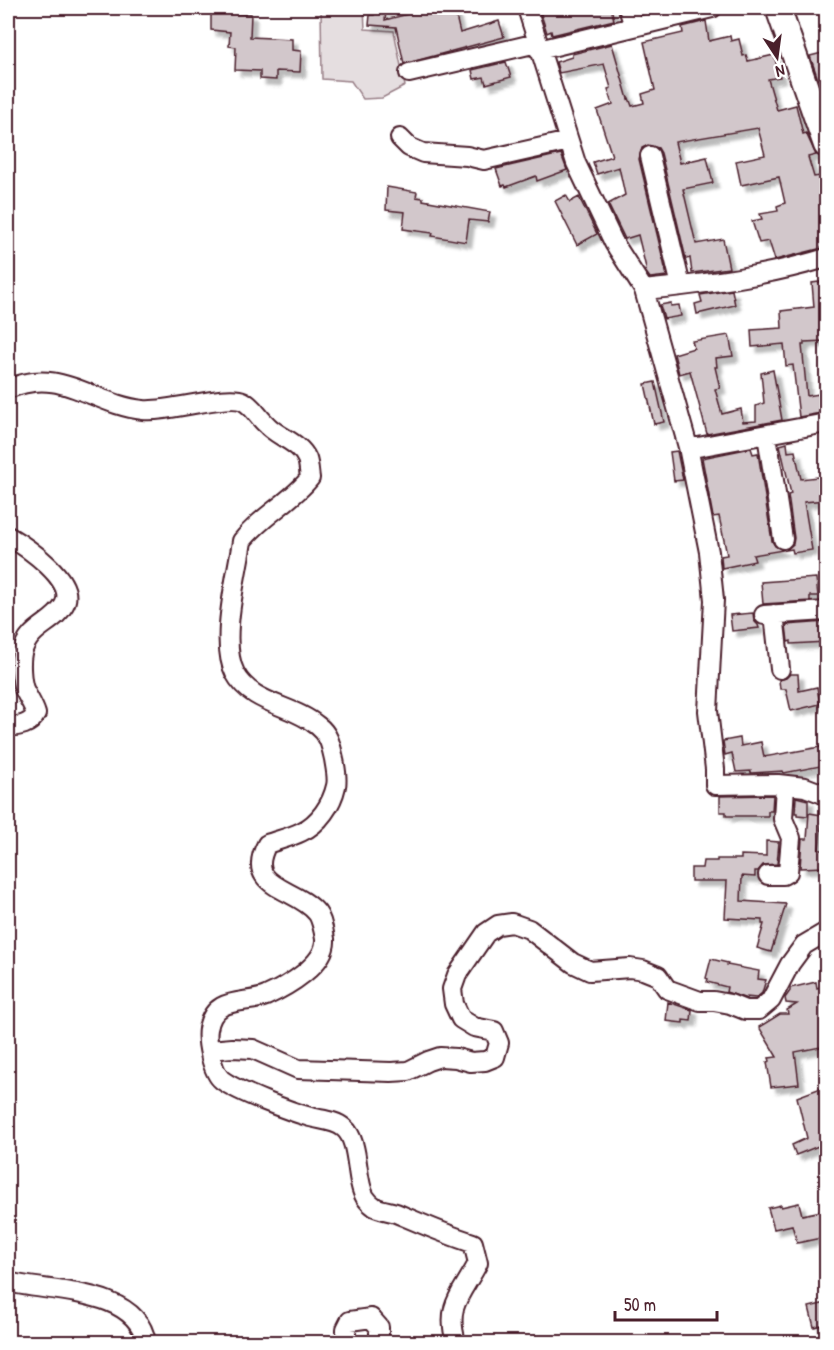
<svg xmlns="http://www.w3.org/2000/svg" width="834" height="1350" font-family="'Patrick Hand',sans-serif">
<style>
.green{fill:#e5dee0;stroke:#987e86;stroke-width:1.5}
.building{fill:#d2c7cb;stroke:#4a1f2b;stroke-width:1.5;filter:url(#shadow)}
.lines{fill:none;stroke-linecap:round;stroke-linejoin:round}
.minor-casing{stroke:#4a1f2b;stroke-width:22}
.major-casing{stroke:#4a1f2b;stroke-width:28}
.minor{stroke:#fff;stroke-width:18}
.major{stroke:#fff;stroke-width:24}
</style>
<defs>
<filter id="shadow"><feDropShadow dx="5.5" dy="5.5" stdDeviation="1.5" flood-color="#0004"/></filter>
</defs>
<rect width="100%" height="100%" fill="#fff"/>
<filter id="ink" filterUnits="userSpaceOnUse"><feTurbulence type="fractalNoise" baseFrequency=".0167" numOctaves="2"/><feDisplacementMap in="SourceGraphic" scale="12" xChannelSelector="R" yChannelSelector="G"/><feConvolveMatrix kernelMatrix="1 2 1 2 8 2 1 2 1" color-interpolation-filters="sRGB"/></filter>
<g filter="url(#ink)">
<path class="green" d="M321 8H364L365 29 394 31 405 86 382 98 363 99 351 81 322 79Z"/>
<path class="building" d="M431 8H454L460 33 499 21 504 37 404 64 396 27 369 25 370 15H374V12H386L385 20Z
M539 8H579L581 12 598 8H611L614 20 552 35 551 31 547 33Z
M211 13 251 14 250 37 292 39V50L301 51 300 72 276 71V80L260 79V71L235 70 236 47 229 46 230 32 211 30Z
M706 21 709 41 730 36 731 41 739 39 743 56 746 55 748 61 774 55 780 77 768 79 777 110 796 105 803 134 806 133 816 155 808 157 814 177 820 176 826 199V247L775 260 769 241 759 243 752 221 762 219 760 214 778 211 777 206 785 203 779 177 741 185 736 161 765 155 758 128 675 142 680 163 707 157 713 183 683 189 696 244 723 239 729 268 692 273 690 258 686 259 661 153 658 148 648 145 642 148 639 159 667 276 650 278 645 271 646 268 638 235 625 239 608 204 625 195 619 167 597 174 593 162 612 156 597 110 613 104 608 89 611 88 604 64 559 73 556 62 572 57V54L612 44 628 99 629 98 632 106 644 103 642 94 655 90 644 42 683 33 682 27Z
M826 52V77L818 79 810 56Z
M506 62 511 77 486 84 484 77 474 79 472 70Z
M561 154 567 170 537 181 536 176 506 187 505 185 502 186 496 169Z
M387 187 417 192 416 197 423 198V200L490 212 488 222 469 220 466 242 432 236 433 233 403 229 405 212 386 210Z
M566 195 570 202 579 197 597 234 577 245 555 201Z
M826 281V341L804 342V345H802L807 396 826 393V412L799 417 793 365 786 366 784 344 752 347 751 330 782 328 781 311 814 307 812 283Z
M732 290 735 305 697 314 695 304 702 302 700 295Z
M671 303V306L679 305 681 316 664 319 660 305Z
M729 335 733 356 716 358 717 367H715L720 388 715 389 722 414 741 409 743 422 756 421V406L764 403 761 373 773 370 782 420 707 434 690 371 679 374 674 354 694 348 692 341Z
M655 382 664 422 654 424 645 384Z
M787 443 788 452 795 451 801 479 826 476V500L804 502 812 550 793 553 792 549 786 550 793 544 794 538 788 495 791 494 780 445Z
M751 448 753 454 758 453 772 541 775 546 783 550 753 555 755 561 722 568 721 556 727 555 719 516 713 517 702 458Z
M677 451 683 480 674 481 670 452Z
M816 578 818 596H810V601L763 604 761 582Z
M753 613 754 621 758 625 759 628 732 631 730 615Z
M826 622V642L791 644V641L788 642 786 625Z
M790 674H798L799 691 817 687 820 704 791 711 786 689H780L779 680 786 678Z
M740 738 741 746 761 742 764 757 826 746V765L784 773 783 771 751 773V771L736 772 732 753 725 755 723 741Z
M773 795 772 811H768V816H726V812H720V796Z
M796 797 808 800V816L797 815V813H795Z
M809 813 822 815 819 850H826V867L800 868 802 839H807Z
M766 841 779 842 777 864 763 865 758 871H755V877L742 876 741 901 786 904 771 952 757 948 764 924H762V920L725 918 727 881H691V868H702L703 861H717V859H741V855L766 856Z
M711 959 728 963 727 965 759 971 758 979 766 980 762 993 756 998 747 997V999L726 992 727 987 707 982 708 979 706 978Z
M816 982 817 988 820 987 824 1019H826V1046L795 1052 799 1084 771 1087 767 1062 770 1061 769 1058 777 1057 759 1027 780 1014H788L787 1010 797 1004 786 1003 785 998 790 991V988Z
M668 1002 692 1010 691 1021 683 1020V1023L666 1021Z
M826 1086V1143L796 1155 792 1145 807 1138 797 1097Z
M799 1203 802 1215 826 1210V1237L797 1243 792 1225 774 1229 768 1208 781 1205V1207Z
M826 1303V1324L814 1327 809 1307Z"/>
<g class="lines">
<defs>
<path id="minor" d="M527 8 576 163 614 243 644 290 688 447H698L826 423
M628 8 634 26
M539 50 712 8
M409 73 537 43
M400 138 409 147 423 153 467 156 484 160 569 141
M650 156 681 286
M644 290C706 284 767 276 826 258
M8 389C61 365 93 405 143 410 167 413 227 393 243 401 253 406 258 417 266 424 277 437 300 442 307 459 309 465 309 472 310 478 291 502 261 516 242 541 237 576 219 642 235 673 252 705 292 704 318 726 329 734 331 746 334 759 335 766 338 778 336 786 332 804 319 824 301 832 291 837 278 840 267 844 243 889 296 887 317 913 321 918 324 932 325 939 327 964 286 987 266 996 244 1005 214 995 208 1029 206 1041 212 1072 222 1080 238 1092 289 1111 310 1117 321 1120 335 1120 344 1128 360 1141 355 1180 365 1197 367 1200 372 1205 375 1207 381 1210 390 1211 396 1213 422 1224 447 1235 473 1243L478 1263C462 1294 445 1305 456 1342
M767 435 783 539
M688 447 709 552 714 600 708 711 715 769V785L778 784 805 787 826 795
M8 536C25 546 78 581 64 605 53 625 29 626 22 653 20 662 21 680 24 689 28 698 33 704 36 714 30 725 20 726 8 727
M774 614 780 669
M764 615 826 611
M768 875H783L788 872 791 838 783 819 785 785
M210 1050 232 1048 253 1049 298 1069 391 1072 408 1071 428 1061 440 1057 456 1058 471 1062 485 1061 495 1057 499 1043 494 1031 474 1027 461 1019 454 1004 452 989 457 975 486 933 498 925 512 923 529 929 573 963 590 971 630 968 643 970 658 976 667 989 700 1001H714L730 1004 745 1010H759L771 1000 790 964 804 945 826 932
M8 1282C48 1293 137 1287 146 1342
M346 1342V1329L350 1321 371 1318 379 1327V1342"/>
<path id="major" d="M778 8 826 145"/>
</defs>
<use href="#minor" class="minor-casing"/>
<use href="#major" class="major-casing"/>
<use href="#minor" class="minor"/>
<use href="#major" class="major"/>
</g>
</g>
<rect width="834" height="1350" fill="none" stroke="#fff" stroke-width="30"/>
<rect x="15" y="15" width="804" height="1320" fill="none" stroke="#4a1f2b" stroke-width="2" filter="url(#ink)"/>
<g transform="translate(777 57) rotate(167)" stroke="#ffffff" stroke-width="4.5" paint-order="stroke">
<path d="M0-4.5L10 22L0 15L-10 22Z" fill="#4a1f2b"/>
<text y="-9" font-size="16" font-weight="bold" text-anchor="middle" fill="#4a1f2b">N</text>
</g>
<path d="M615 1311v9h102v-9" fill="none" stroke="#4a1f2b" stroke-width="3"/>
<text x="624" y="1311" font-size="18" fill="#4a1f2b" stroke="#ffffff" stroke-width="4.5" paint-order="stroke">50 m</text>
</svg>
